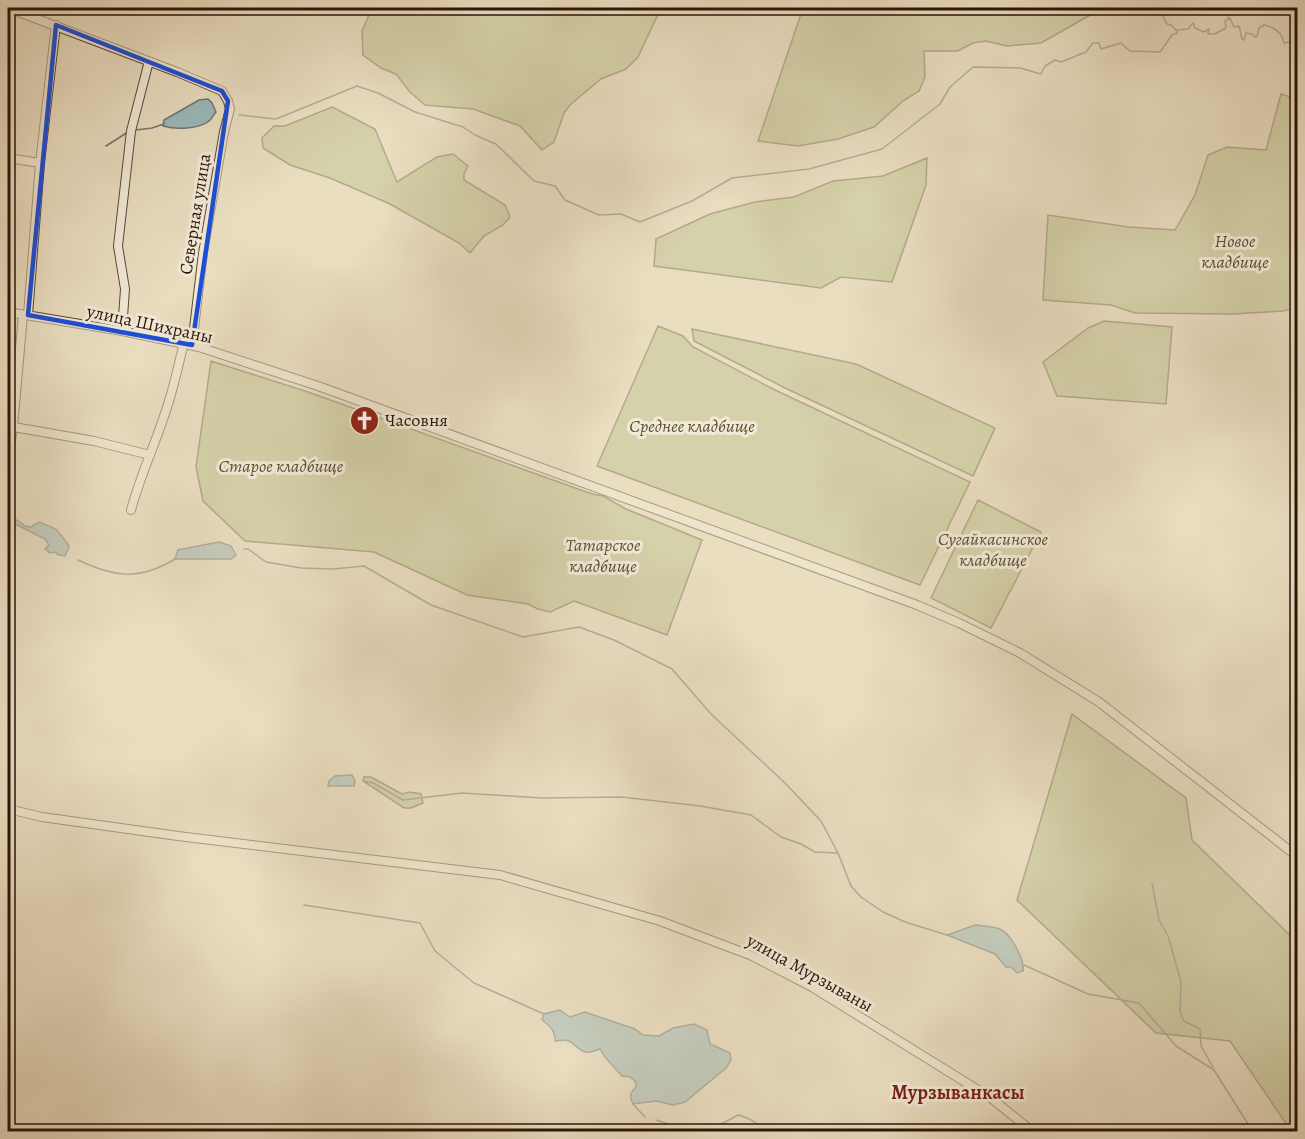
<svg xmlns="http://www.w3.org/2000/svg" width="1305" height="1139" font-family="Alegreya,serif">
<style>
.green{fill:#bdc08e;stroke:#746a4a;stroke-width:1.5}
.water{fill:#9bbabc;stroke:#6e7774;stroke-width:1.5}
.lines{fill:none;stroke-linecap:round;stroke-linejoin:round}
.stream{stroke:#6e7774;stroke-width:1.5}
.minor-casing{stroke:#5a4636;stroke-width:10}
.minor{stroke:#f1ead7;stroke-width:8}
.marked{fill:none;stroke:#1d4ed8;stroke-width:4.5;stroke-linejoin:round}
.labels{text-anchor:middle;stroke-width:6;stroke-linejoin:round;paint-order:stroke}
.street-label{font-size:18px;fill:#2a1307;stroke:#f1ead7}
.park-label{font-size:18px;font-style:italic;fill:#5d5036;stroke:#f1ead7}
.poi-label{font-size:18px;fill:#2a1307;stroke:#f1ead7;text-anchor:start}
.neighbourhood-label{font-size:20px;font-weight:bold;fill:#7a1f14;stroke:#f1ead7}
</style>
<rect width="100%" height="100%" fill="#eadec1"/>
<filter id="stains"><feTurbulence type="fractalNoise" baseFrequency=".00333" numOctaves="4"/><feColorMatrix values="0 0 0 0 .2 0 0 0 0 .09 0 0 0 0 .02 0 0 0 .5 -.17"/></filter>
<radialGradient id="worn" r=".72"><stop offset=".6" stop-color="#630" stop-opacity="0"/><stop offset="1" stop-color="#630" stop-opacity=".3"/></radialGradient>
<path class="green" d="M372 8H661L638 57 626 69 601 79 570 105 564 113 554 142 542 150 520 126 473 109 425 105 410 92 396 74 381 68 363 55 362 31Z
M803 8H1091L1092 14 1041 43 1007 46 986 41 973 43 958 51H924L925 77 919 91 903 101 874 127 838 139 798 146 758 141Z
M1281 94 1297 99V308L1283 311 1233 314 1135 313 1111 305 1043 300 1048 215 1129 227 1175 230 1195 195 1208 155 1227 147 1266 150Z
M332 107 375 129 397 182 437 157 453 154 468 166 464 174V180L505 205 510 217 503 225 484 236 470 253 459 243 390 204 330 178 290 165 263 148 262 138 274 126H285Z
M927 158 926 185 892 282 841 277 821 288 654 266 656 239 710 214 755 202 794 197 833 181 883 176Z
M1104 321 1172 327 1166 404 1057 396 1043 362 1088 328Z
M658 326 683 336 693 347 773 389 970 482 920 585 597 466Z
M692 329 856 364 995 428 973 476 785 388 694 341Z
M211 361 308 392 592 494 603 496 626 509 702 540 667 635 574 601 550 612 538 609 528 604 467 595 374 552 245 541 203 501 196 467Z
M978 500 1041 532 991 628 931 598Z
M1072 714 1186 798 1192 840 1297 942V1131H1291L1230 1041 1156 1033 1017 900Z
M364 777H371L402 794 410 792 421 794 423 803 411 808H404L363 781Z"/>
<path class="water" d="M208 99 212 103 216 112C213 115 212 119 209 121 199 129 176 130 163 126L164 120 199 100Z
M17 520 25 526 31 527 39 522 56 529 68 544 69 547 65 556 59 555 55 552 50 553 45 549 49 545 45 539 9 521Z
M219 542 231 546 236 555 231 559H175L178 550Z
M352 775 355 781 354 786H328L329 781 335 776Z
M975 925C982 926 993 926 1000 929 1011 934 1025 960 1023 971L1017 973 1011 967H1006L995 954 947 935Z
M560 1010 570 1017 585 1012 635 1029 643 1035 659 1036 673 1028 694 1024 707 1030 710 1044 730 1053 731 1060 726 1068 685 1102 673 1105 656 1101 633 1104C629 1096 630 1093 636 1087V1082L630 1077 622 1076C614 1066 606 1061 600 1049 596 1050 590 1053 586 1052 571 1049 578 1037 555 1041 555 1030 550 1026 542 1020L544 1014Z"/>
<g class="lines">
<path class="stream" d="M1148 8 1150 11H1160L1167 24 1171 25 1176 30
M1227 8 1228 18
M239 115 276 119 357 86 378 93 415 112 463 127 475 135 496 144 534 181 555 186 565 200 599 215 621 214 640 222 692 201 732 178 809 169 882 149 940 104 950 87 973 67 1020 68 1041 74 1045 66 1055 60 1061 62 1086 52 1093 43H1099L1101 49 1121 43 1130 51 1160 52 1172 35 1177 33V30L1188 29 1193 23 1195 28 1204 32 1209 29 1208 34H1215L1226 28 1225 21 1230 18 1234 27 1239 26 1242 39 1244 40 1246 33 1252 34 1255 37 1257 36 1259 28 1264 25C1274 27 1282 32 1284 43L1298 41
M136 130 152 128 164 124
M106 146 128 132
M244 549H248L266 562 301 568 333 569 364 566 431 605 523 637 579 627 614 640 672 669 711 714 785 783 821 821 838 853 851 886 861 897 883 912 905 922 947 935
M78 560C114 577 139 581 175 559
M363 781 373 783 403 800 462 793 542 798 622 797 700 806 751 815 781 837 801 844 815 852 838 853
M1152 883 1159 920 1168 936 1181 982 1180 1012 1184 1021 1200 1029 1201 1046 1213 1067
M304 905 420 923 435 951 474 983 544 1014
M1024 965 1088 994 1139 1003 1176 1046 1214 1070 1253 1132
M633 1104 645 1117
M656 1120C694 1133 702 1136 738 1115 753 1118 759 1128 777 1132"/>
<defs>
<path id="minor" d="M8 8 177 72 222 91 228 101 230 109 224 132 203 253 192 345
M8 158 40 163
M8 312 122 331 199 347 318 386 917 605 959 623 1020 653 1099 702 1298 857
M28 315 40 163 56 25
M122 331 125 289 118 246 131 131 149 61
M8 426 94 441 150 455
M8 459 13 427 23 315
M131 510C141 473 158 438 169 401 175 382 179 362 184 343
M8 809 42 817 178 836 500 875 660 921 750 955 812 987 991 1098 1033 1132"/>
</defs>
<use href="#minor" class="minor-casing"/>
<use href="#minor" class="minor"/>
</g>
<path d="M0 0H1305V1139H0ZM56 25 222 91 228 101 192 345 28 315Z" fill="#eadec1" fill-opacity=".55" fill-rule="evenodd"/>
<path class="marked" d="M56 25 222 91 228 101 192 345 28 315Z"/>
<defs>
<symbol id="church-disc" viewBox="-11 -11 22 22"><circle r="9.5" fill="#8f2418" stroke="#f1ead7"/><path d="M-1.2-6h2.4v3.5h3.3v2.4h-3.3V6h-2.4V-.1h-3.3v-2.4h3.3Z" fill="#fff"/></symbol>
</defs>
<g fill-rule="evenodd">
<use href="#church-disc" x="348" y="404" width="33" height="33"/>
</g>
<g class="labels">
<g class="street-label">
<text transform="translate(195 214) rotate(-81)" y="6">Северная улица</text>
<text transform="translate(150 324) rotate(12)" y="6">улица Шихраны</text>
<text transform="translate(810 973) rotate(29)" y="6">улица Мурзываны</text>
</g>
<g class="park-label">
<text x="1235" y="247">Новое<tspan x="1235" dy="21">кладбище</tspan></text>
<text x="692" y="432">Среднее кладбище</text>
<text x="281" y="472">Старое кладбище</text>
<text x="993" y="545">Сугайкасинское<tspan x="993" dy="21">кладбище</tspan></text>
<text x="603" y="551">Татарское<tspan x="603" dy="21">кладбище</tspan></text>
</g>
<g class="poi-label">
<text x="385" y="426">Часовня</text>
</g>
<g class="neighbourhood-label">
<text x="958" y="1099">Мурзыванкасы</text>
</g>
</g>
<rect width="1305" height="1139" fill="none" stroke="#eadec1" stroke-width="30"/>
<rect x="9" y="9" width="1287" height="1121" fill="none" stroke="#2a1307" stroke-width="3"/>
<rect x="15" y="15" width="1275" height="1109" fill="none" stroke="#2a1307" stroke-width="1.5"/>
<rect width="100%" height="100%" filter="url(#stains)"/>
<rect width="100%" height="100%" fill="url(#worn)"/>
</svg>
